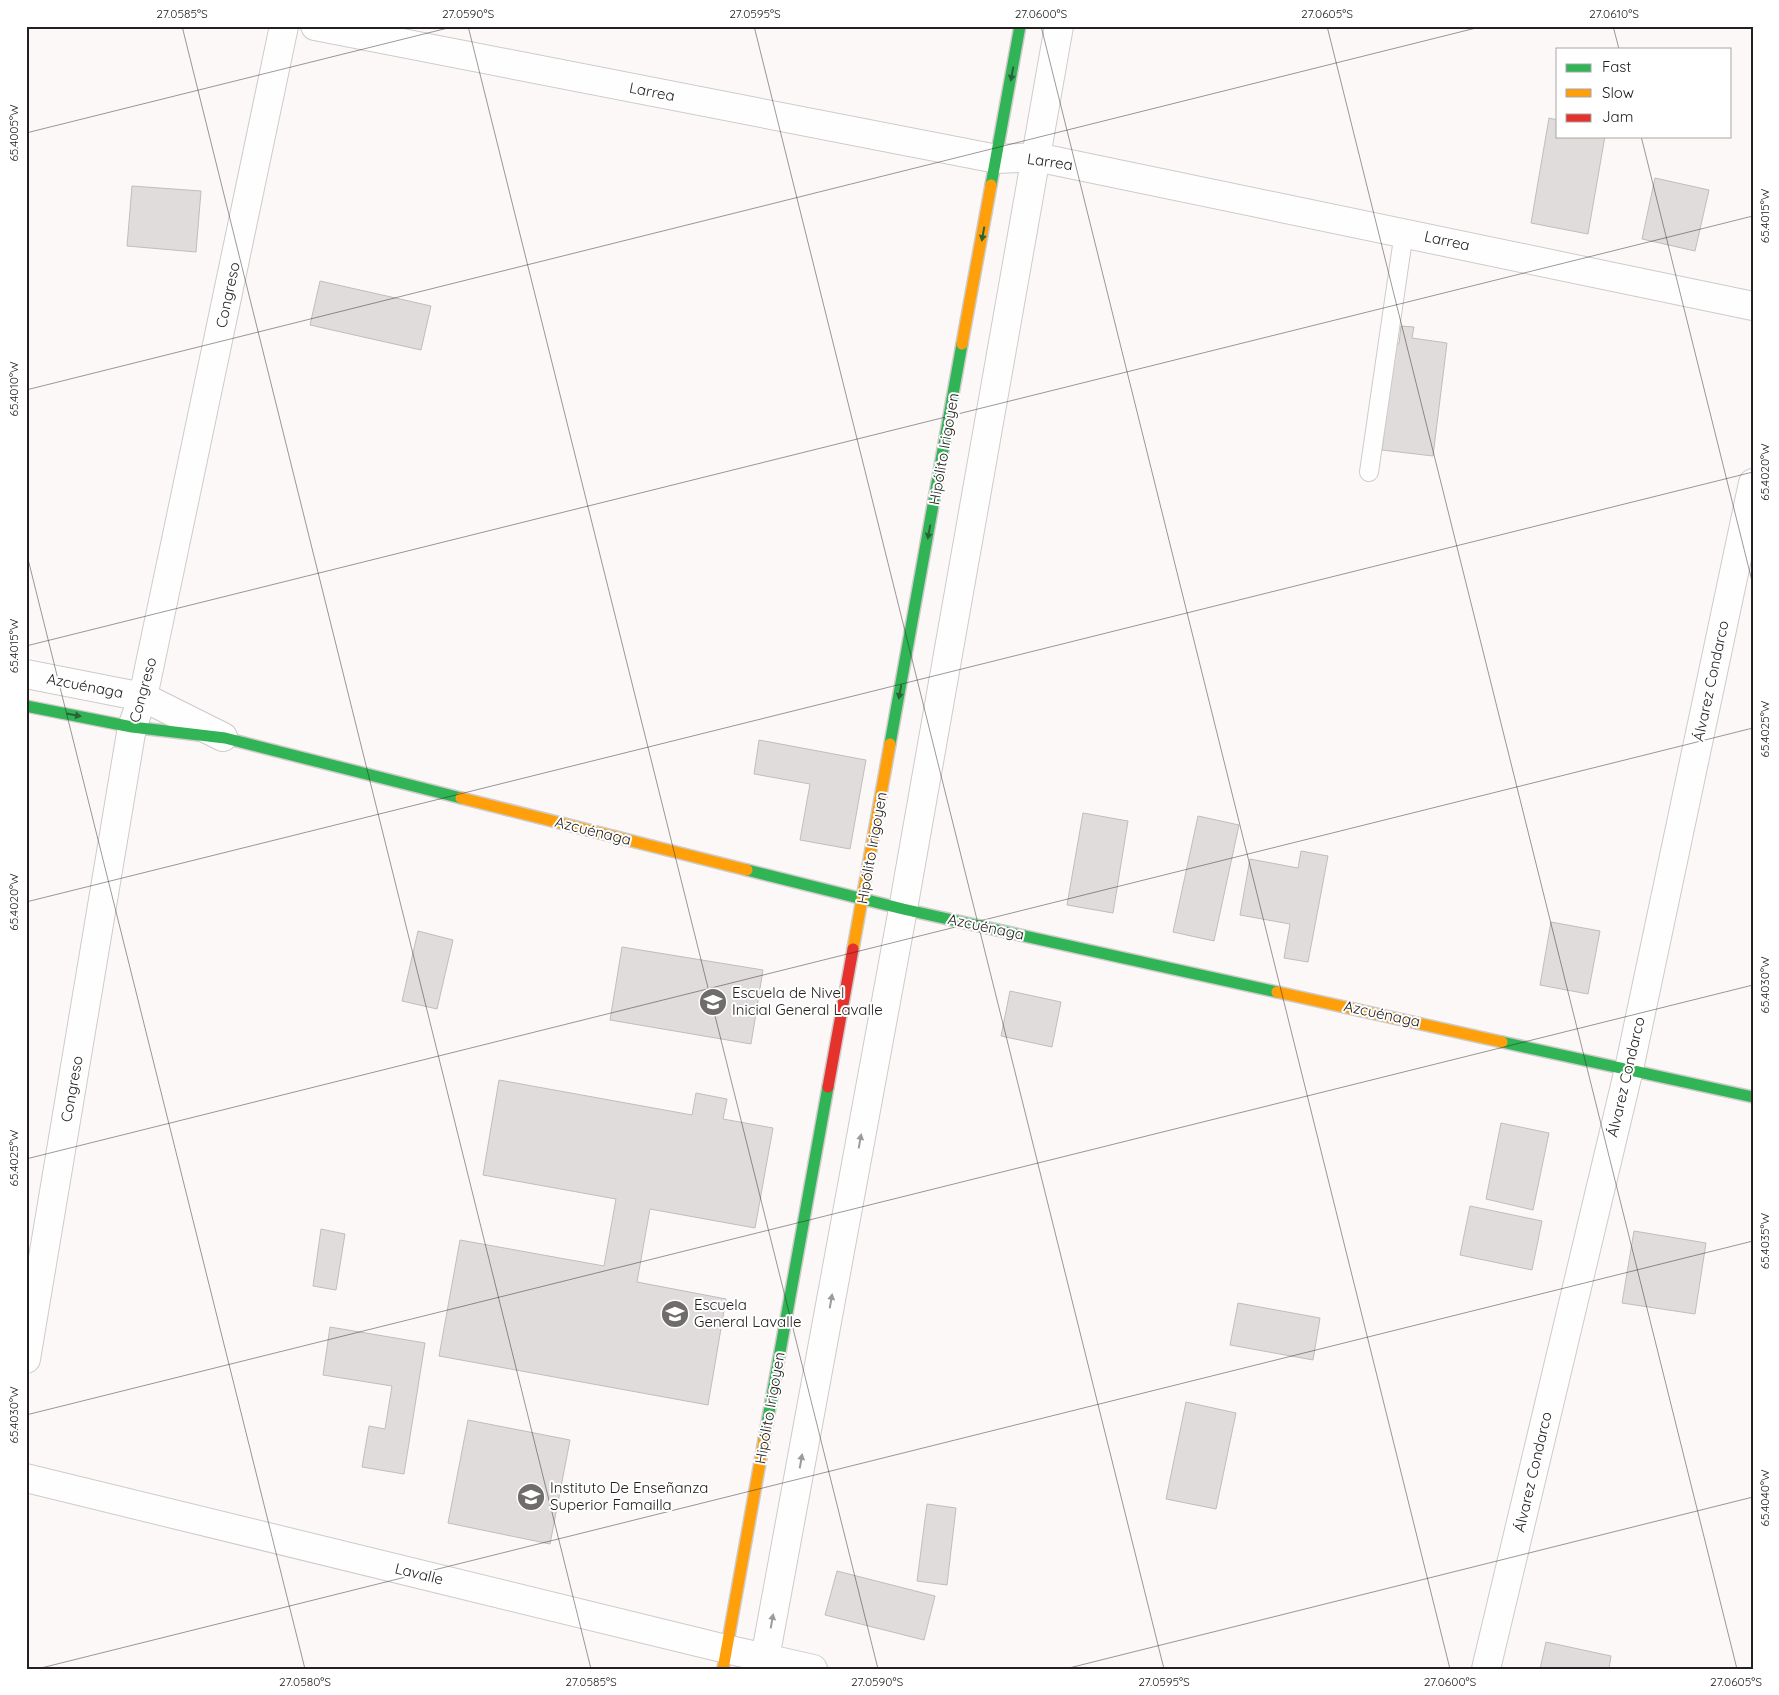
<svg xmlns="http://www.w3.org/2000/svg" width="1779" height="1695" font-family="Quicksand,sans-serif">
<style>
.building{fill:#e0dcdc;stroke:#c0bdbd}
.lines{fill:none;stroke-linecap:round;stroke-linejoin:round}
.lane-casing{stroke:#cecbca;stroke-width:20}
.street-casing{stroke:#cecbca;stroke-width:30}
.fast-casing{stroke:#cecbca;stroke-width:14}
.slow-casing{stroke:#cecbca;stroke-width:14}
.jam-casing{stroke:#cecbca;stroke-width:14}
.lane{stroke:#fffefe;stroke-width:18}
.street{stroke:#fffefe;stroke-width:28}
.fast{stroke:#30b455;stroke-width:11}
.slow{stroke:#ff9f0a;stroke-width:11}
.jam{stroke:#e5322d;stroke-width:11}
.oneway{fill:#296337}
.oneway2{fill:#9c9a9a}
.ticks{fill:none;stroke:#23201f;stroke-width:1;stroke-opacity:0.45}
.labels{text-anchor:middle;stroke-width:4;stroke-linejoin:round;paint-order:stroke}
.street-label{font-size:15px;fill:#23201f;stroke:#fff}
.poi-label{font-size:15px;fill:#23201f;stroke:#fff;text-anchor:start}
.neatline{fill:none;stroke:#23201f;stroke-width:2}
.ticks-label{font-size:12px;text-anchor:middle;fill:#23201f}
</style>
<rect width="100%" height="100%" fill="#fcf8f8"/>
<path class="building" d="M1549 118 1558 120V136H1605L1588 234 1531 223Z
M1655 178 1709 190 1695 251 1642 239Z
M132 186 201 191 196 252 127 246Z
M320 281 431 306 421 350 310 325Z
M1401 326 1414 327 1412 338 1447 343 1433 456 1382 450 1395 344H1399Z
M759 740 866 760 850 849 800 840 810 784 754 774Z
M1083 813 1128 821 1113 913 1067 905Z
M1198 816 1239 825 1214 941 1173 932Z
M1301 851 1328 856 1308 962 1284 958 1290 924 1240 915 1250 859 1298 868Z
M1551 922 1600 931 1588 994 1540 985Z
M418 931 453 940 437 1009 402 1001Z
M622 947 763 970 751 1044 610 1020Z
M1010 991 1061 1002 1052 1047 1001 1036Z
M499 1080 692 1115 696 1093 727 1099 723 1119 773 1128 755 1228 650 1209 637 1282 726 1299 708 1405 439 1356 460 1240 604 1266 616 1199 483 1175Z
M1501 1123 1549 1133 1533 1210 1486 1199Z
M1470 1206 1542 1221 1532 1270 1460 1255Z
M321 1229 345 1234 336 1290 313 1286Z
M1634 1231 1706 1243 1695 1314 1622 1303Z
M1238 1303 1320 1318 1313 1360 1230 1345Z
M330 1327 425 1343 404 1474 362 1467 369 1426 385 1429 392 1386 323 1375Z
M1186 1402 1236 1413 1216 1509 1166 1499Z
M468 1420 570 1440 550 1544 448 1523Z
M927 1504 956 1508 947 1585 917 1581Z
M837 1571 935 1596 924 1640 825 1615Z
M1546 1642 1611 1656 1609 1669H1540Z"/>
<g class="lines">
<defs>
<path id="lane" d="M1369 472 1404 232"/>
<path id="street" d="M315 26 997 159 1036 157 1753 306
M26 674 143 697 223 737
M26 1359 132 727 143 697 284 26
M26 1478 726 1649 813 1669
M763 1669 903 909 1059 26
M1486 1669 1629 1069 1753 483"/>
<path id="fast" d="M991 185 1020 26
M26 706 132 727 225 738 461 798
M890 744 962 344
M747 870 903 909 1277 992
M1502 1042 1753 1097
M764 1440 828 1087"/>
<path id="slow" d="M962 344 991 185
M461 798 747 870
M853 949 890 744
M1277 992 1502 1042
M723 1669 764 1440"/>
<path id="jam" d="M828 1087 853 949"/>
</defs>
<use href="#lane" class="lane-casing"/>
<use href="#street" class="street-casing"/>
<use href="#fast" class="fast-casing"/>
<use href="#slow" class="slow-casing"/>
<use href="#jam" class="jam-casing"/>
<use href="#lane" class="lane"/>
<use href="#street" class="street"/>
<use href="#fast" class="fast"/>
<use href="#slow" class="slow"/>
<use href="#jam" class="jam"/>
</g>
<defs><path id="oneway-solid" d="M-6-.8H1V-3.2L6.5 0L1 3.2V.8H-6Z" transform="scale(1.25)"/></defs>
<g class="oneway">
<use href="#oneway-solid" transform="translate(1012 74) rotate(100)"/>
<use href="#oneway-solid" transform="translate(983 234) rotate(100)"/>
<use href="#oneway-solid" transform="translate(929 532) rotate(100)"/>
<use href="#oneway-solid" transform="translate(900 692) rotate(100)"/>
<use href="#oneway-solid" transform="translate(74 715) rotate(11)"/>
</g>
<g class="oneway2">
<use href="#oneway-solid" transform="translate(860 1141) rotate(-80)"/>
<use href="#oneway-solid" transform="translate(831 1301) rotate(-80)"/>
<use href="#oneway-solid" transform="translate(801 1461) rotate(-80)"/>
<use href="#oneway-solid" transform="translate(772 1621) rotate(-80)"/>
</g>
<path class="ticks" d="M182 26 591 1669M468 26 878 1669M754 26 1164 1669M1041 26 1450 1669M1327 26 1737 1669M1613 26 1619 49M26 133 456 26M1641 136 1753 585M26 390 1484 26M26 551 305 1669M26 646 1753 216M26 902 1753 472M26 1159 1753 728M26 1415 1753 985M37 1669 1753 1241M1065 1669 1753 1497"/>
<defs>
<symbol id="school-disc" viewBox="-11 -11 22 22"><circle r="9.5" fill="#6f6c6b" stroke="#fff"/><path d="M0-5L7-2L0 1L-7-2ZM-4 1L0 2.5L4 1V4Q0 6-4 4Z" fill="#fff"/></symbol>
<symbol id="university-disc" viewBox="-11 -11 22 22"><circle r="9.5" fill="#6f6c6b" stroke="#fff"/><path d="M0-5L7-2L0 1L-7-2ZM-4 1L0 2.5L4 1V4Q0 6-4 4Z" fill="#fff"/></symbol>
</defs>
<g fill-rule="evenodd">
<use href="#school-disc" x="697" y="986" width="32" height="32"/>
<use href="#school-disc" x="659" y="1298" width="32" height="32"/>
<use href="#university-disc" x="515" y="1481" width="32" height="32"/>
</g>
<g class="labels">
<g class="street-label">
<text transform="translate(652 92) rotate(11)" y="5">Larrea</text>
<text transform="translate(1050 162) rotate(8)" y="5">Larrea</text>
<text transform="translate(1447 241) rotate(12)" y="5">Larrea</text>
<text transform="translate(228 295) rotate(-78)" y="5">Congreso</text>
<text transform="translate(944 449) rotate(-80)" y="5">Hipólito Irigoyen</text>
<text transform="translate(1711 681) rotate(-78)" y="5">Álvarez Condarco</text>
<text transform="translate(85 686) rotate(11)" y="5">Azcuénaga</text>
<text transform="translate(143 690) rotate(-75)" y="5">Congreso</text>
<text transform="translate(593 831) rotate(14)" y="5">Azcuénaga</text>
<text transform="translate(872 848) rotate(-80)" y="5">Hipólito Irigoyen</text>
<text transform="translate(986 927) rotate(12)" y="5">Azcuénaga</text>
<text transform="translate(1382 1014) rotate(12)" y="5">Azcuénaga</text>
<text transform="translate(1626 1077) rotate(-77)" y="5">Álvarez Condarco</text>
<text transform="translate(72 1089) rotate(-80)" y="5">Congreso</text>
<text transform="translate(770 1408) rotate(-80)" y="5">Hipólito Irigoyen</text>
<text transform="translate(1533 1472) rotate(-77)" y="5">Álvarez Condarco</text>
<text transform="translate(419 1574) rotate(14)" y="5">Lavalle</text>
</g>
<g class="poi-label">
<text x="732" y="998">Escuela de Nivel<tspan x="732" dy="17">Inicial General Lavalle</tspan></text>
<text x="694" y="1310">Escuela<tspan x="694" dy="17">General Lavalle</tspan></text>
<text x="550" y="1493">Instituto De Enseñanza<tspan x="550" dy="17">Superior Famailla</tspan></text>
</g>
</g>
<rect width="1779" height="1695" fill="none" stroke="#ffffff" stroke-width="55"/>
<rect x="1556" y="48" width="175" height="90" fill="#ffffff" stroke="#a7a6a5"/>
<rect x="1566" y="64" width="25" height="8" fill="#30b455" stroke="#a7a6a5"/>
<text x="1602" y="72" font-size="15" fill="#23201f">Fast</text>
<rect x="1566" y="89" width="25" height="8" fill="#ff9f0a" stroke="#a7a6a5"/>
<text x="1602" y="98" font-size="15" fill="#23201f">Slow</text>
<rect x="1566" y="114" width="25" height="8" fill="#e5322d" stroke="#a7a6a5"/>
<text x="1602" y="122" font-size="15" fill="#23201f">Jam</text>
<rect x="28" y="28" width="1724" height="1640" class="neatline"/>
<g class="ticks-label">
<text x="182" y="18">27.0585°S</text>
<text x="468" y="18">27.0590°S</text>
<text x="755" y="18">27.0595°S</text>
<text x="1041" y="18">27.0600°S</text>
<text x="1327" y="18">27.0605°S</text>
<text x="1614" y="18">27.0610°S</text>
<text transform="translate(14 133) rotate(-90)" y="4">65.4005°W</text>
<text transform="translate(1765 216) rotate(-90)" y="4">65.4015°W</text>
<text transform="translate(14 389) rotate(-90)" y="4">65.4010°W</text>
<text transform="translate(1765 472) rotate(-90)" y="4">65.4020°W</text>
<text transform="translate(14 646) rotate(-90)" y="4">65.4015°W</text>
<text transform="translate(1765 729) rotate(-90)" y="4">65.4025°W</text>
<text transform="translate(14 902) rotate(-90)" y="4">65.4020°W</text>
<text transform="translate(1765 985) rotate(-90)" y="4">65.4030°W</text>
<text transform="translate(14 1158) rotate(-90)" y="4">65.4025°W</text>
<text transform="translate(1765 1241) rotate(-90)" y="4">65.4035°W</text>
<text transform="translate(14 1415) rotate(-90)" y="4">65.4030°W</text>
<text transform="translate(1765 1498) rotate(-90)" y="4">65.4040°W</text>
<text x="305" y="1686">27.0580°S</text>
<text x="591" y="1686">27.0585°S</text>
<text x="877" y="1686">27.0590°S</text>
<text x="1164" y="1686">27.0595°S</text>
<text x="1450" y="1686">27.0600°S</text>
<text x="1736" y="1686">27.0605°S</text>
</g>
</svg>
